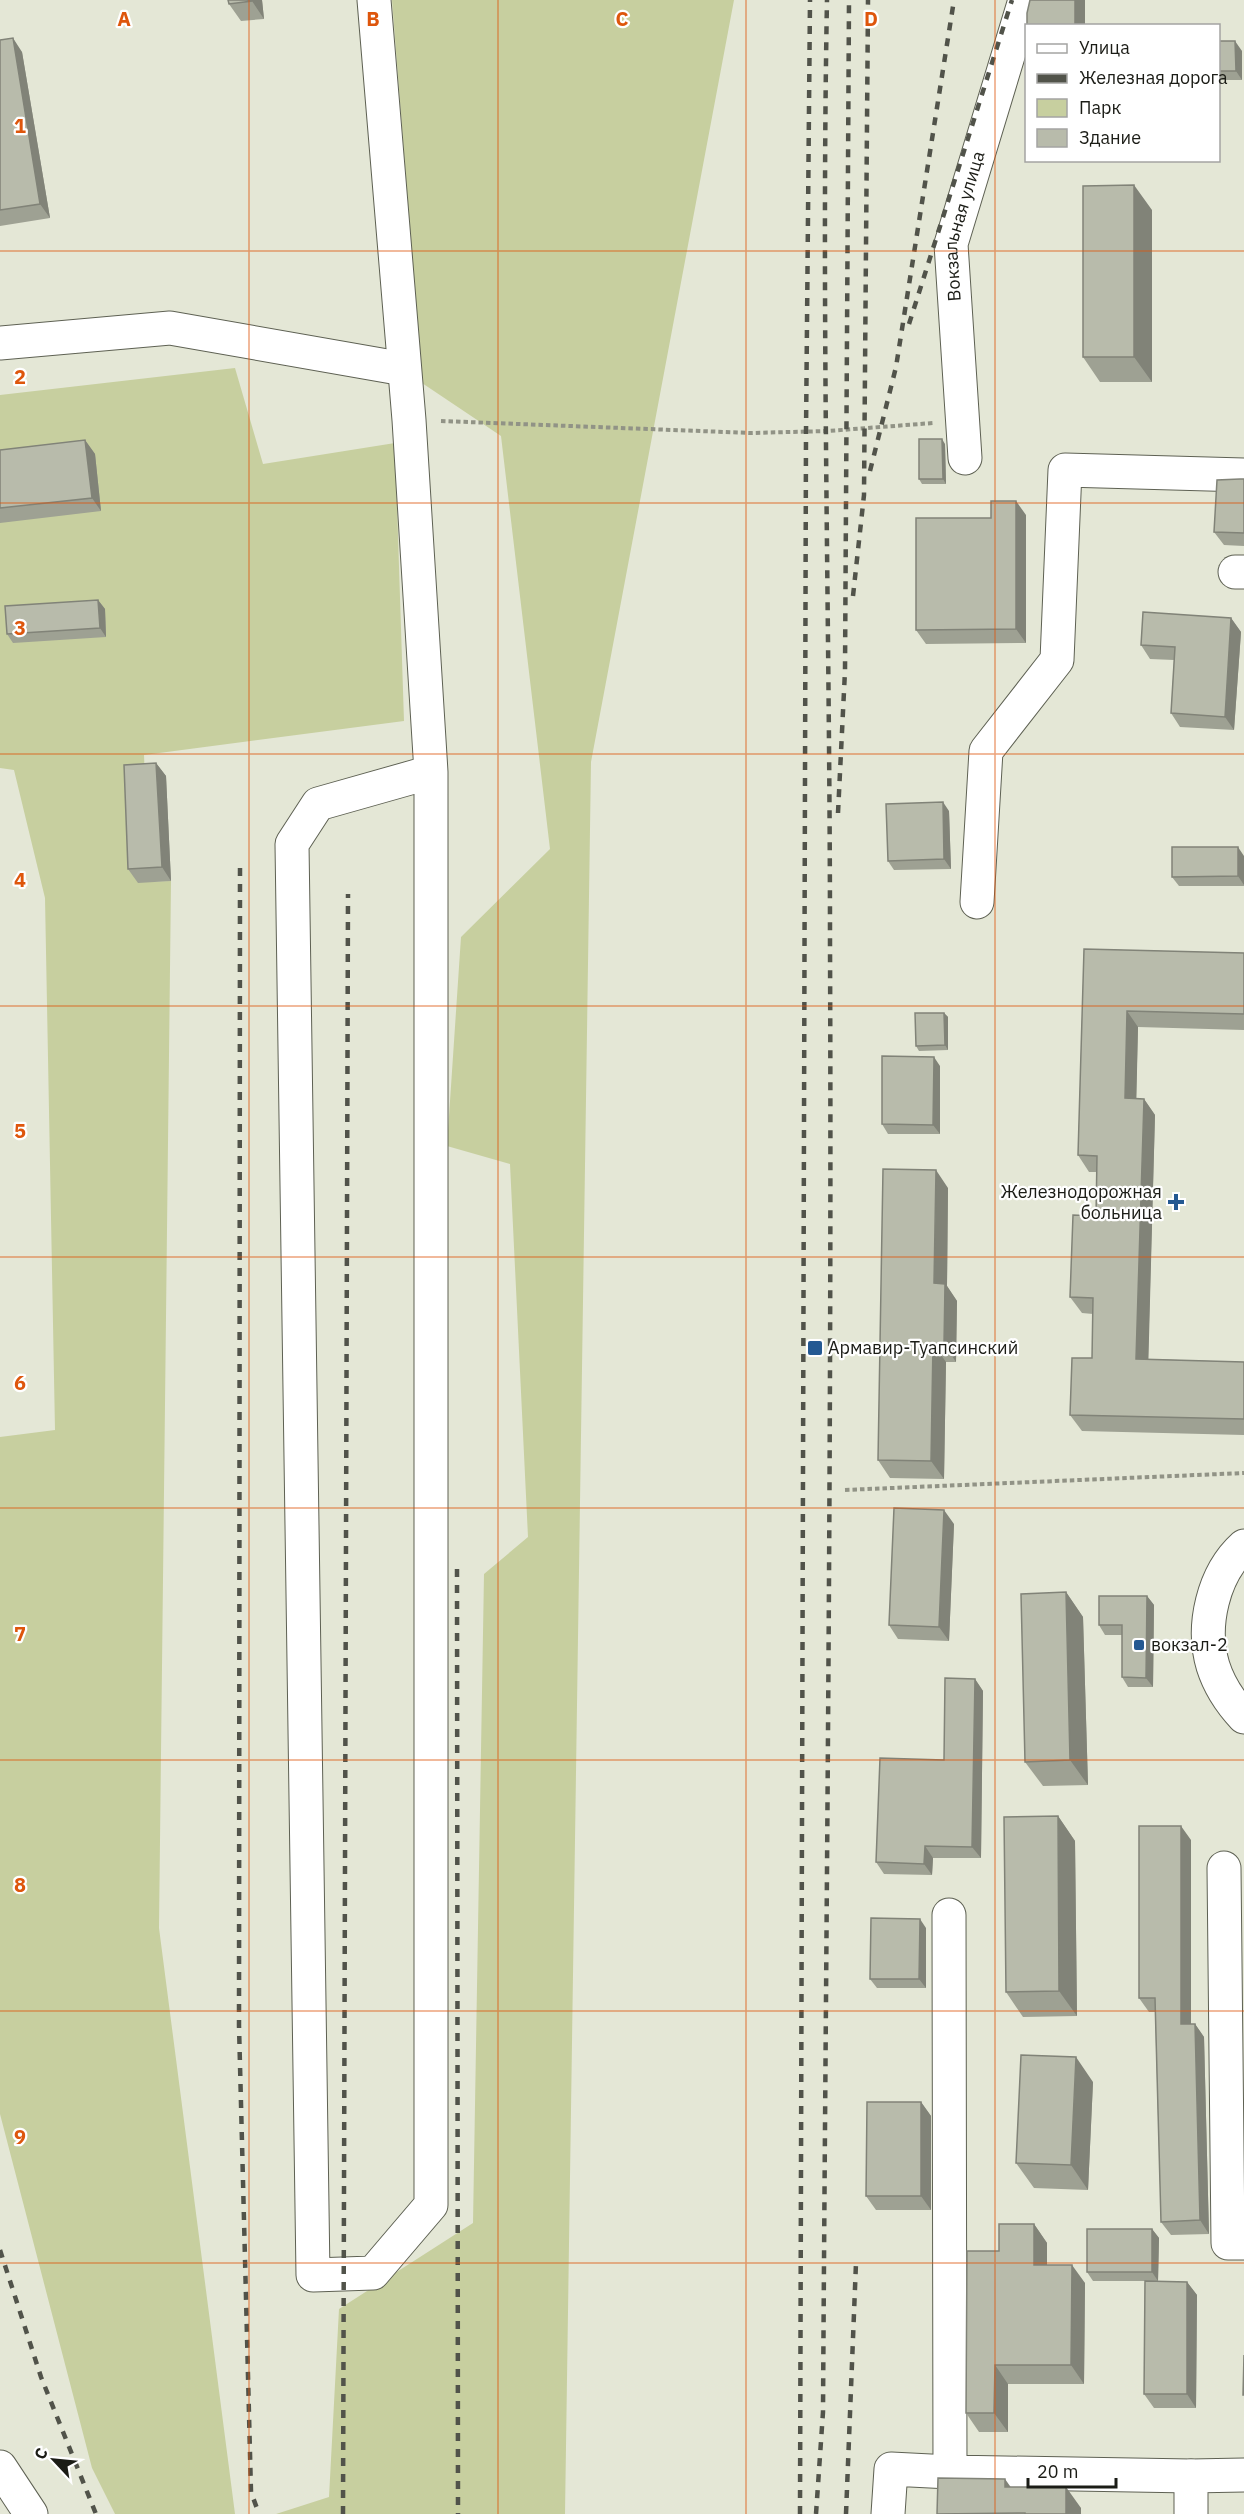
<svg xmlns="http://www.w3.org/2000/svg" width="1244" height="2514" font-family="'IBM Plex Sans',sans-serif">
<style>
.green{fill:#c7cf9f}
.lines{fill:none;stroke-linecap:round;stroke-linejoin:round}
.minor-casing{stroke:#5e6153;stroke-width:35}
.major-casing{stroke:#5e6153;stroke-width:35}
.path{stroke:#919386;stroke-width:4;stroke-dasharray:4.5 3;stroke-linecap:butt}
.minor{stroke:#fff;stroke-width:33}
.major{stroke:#fff;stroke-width:33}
.rail{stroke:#51534a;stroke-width:4.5;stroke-dasharray:8 8;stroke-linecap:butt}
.wall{fill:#9ea193}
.shaded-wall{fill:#818378}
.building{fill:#b8bbab;stroke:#818378;stroke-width:1.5}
.grid{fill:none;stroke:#de560c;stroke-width:1.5;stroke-opacity:0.55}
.poi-dot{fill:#245992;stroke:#fff;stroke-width:2}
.labels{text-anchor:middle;stroke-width:4.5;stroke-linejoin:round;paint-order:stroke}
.street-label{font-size:18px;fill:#1b1c16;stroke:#fff}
.poi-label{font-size:18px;fill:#1b1c16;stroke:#fff;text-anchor:start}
.grid-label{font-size:20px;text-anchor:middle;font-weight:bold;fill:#de560c;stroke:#fff;stroke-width:4.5;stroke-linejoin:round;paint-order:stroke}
</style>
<rect width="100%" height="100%" fill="#e4e7d6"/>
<path class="green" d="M392 0H734L591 762 565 2514H276L329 2497 339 2309 473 2223 484 1574 528 1537 510 1164 447 1146 461 937 550 849 501 436 422 383Z
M235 368 263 464 395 443 404 721 144 755 145 778 138 882 171 881 159 1928 235 2514H115L92 2468 0 2114V1437L55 1430 45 898 14 770 0 768V395Z"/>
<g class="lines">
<defs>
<g id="minor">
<path d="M374 0 409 420 431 772V2205L373 2273 313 2275 292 844 318 804 431 772"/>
<path d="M0 343 170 328 404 369"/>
<path id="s1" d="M965 458 951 244 1025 0"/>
<path d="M1235 572H1244"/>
<path d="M977 902 986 751 1057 660 1065 470 1244 475"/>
<path d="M1224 1868 1228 2243H1244"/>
<path d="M949 1915 950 2472 1191 2476"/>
<path d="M0 2467 31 2514"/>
<path d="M888 2514 891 2469 950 2472"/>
<path d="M1191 2514V2476L1244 2475"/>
</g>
<path id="major" d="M1244 1546C1213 1574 1201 1626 1213 1666 1219 1685 1230 1702 1244 1717"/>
</defs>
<use href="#minor" class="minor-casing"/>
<use href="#major" class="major-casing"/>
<path class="path" d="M441 421 751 433 828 431 933 423
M845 1490 1244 1473"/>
<use href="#minor" class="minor"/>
<use href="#major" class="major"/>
<path class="rail" d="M909 324 1012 0
M870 471 896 367 954 0
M853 596 864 495 868 0
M838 813 845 671 849 0
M240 868 239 2026 251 2492 259 2514
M457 1569 458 2514
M0 2250 41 2377 96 2514
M343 2514 348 894
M800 2514 806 432 810 0
M816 2514 823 2412C826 1923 832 1434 830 945 830 630 821 315 827 0
M846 2514 856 2263"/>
</g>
<path class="wall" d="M228 0H262L264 19 241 21 229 4Z
M0 40 22 52 50 218 0 226Z
M1218 41 1242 51V80H1218Z
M1152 210V382H1100L1083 357Z
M85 440 95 454 101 511 0 523V450Z
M945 444 946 484H922L919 479Z
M1244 479V546L1224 545 1214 532Z
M1026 515V643L926 644 916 630 991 518Z
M98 600 105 609 106 637 13 643 7 634Z
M1231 618 1241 632 1234 730 1180 727 1171 713 1174 660 1150 659 1141 645Z
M156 763 166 776 171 881 138 883 128 869Z
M949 811 951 869 894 870 888 861Z
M1244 856V886H1179L1172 877Z
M1084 949 1244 953V1030L1138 1027 1136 1099H1144L1155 1115 1148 1359 1244 1362V1435L1082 1431 1070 1415 1092 1358 1093 1314 1082 1313 1070 1297 1096 1216 1097 1172H1089L1078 1155Z
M944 1013 948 1017V1050L919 1051 916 1046Z
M940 1066V1134H888L882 1124Z
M948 1188 947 1286 957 1301 956 1362H946L944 1479 890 1478 878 1460Z
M954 1524 949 1641 898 1639 889 1625Z
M1066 1592 1083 1617 1088 1785 1043 1786 1025 1762Z
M1147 1596 1154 1605 1153 1687H1128L1122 1677V1635H1105L1099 1625Z
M975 1679 983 1691 981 1858H933L932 1875 884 1874 876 1862 944 1760Z
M1058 1816 1075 1841 1077 2016 1023 2017 1006 1992Z
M1191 1840V2024H1195L1204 2037 1209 2234 1171 2235 1161 2222 1155 2012H1149L1139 1998Z
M926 1928V1988H877L870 1979Z
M1093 2082 1088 2190 1034 2188 1016 2163Z
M921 2102 931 2116V2210H876L866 2196Z
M1034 2224 1047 2243V2265L1085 2283 1084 2384H1008V2432H979L966 2413 999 2251Z
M1152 2229 1159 2238 1158 2281 1187 2282 1197 2295 1196 2408H1154L1144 2394 1145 2281H1093L1087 2272Z
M1011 2487 1081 2508V2514H937Z"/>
<path class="shaded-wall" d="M252 0H262L264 19 252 1Z
M1075 0H1085V26H1075Z
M13 38 22 52 50 218 40 204Z
M1235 41 1242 51V80L1236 71Z
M1134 185 1152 210V382L1134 357Z
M942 439 945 444 946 484 943 479Z
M85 440 95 454 101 511 92 498Z
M1016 501 1026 515V643L1016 629Z
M98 600 105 609 106 637 100 628Z
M1231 618 1241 632 1234 730 1225 717Z
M156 763 166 776 171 881 162 867Z
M943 802 949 811 951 869 944 859Z
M1238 847 1244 856V885L1238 876Z
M1127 1011 1138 1027 1136 1115 1125 1098Z
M944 1013 948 1017V1050L945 1045Z
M934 1057 940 1066V1134L933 1125Z
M1144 1099 1155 1115 1148 1375 1136 1359Z
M936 1170 948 1188 947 1286 957 1301 956 1362 944 1344 934 1283Z
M933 1344 946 1362 944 1479 931 1461Z
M944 1510 954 1524 949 1641 939 1627Z
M1066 1592 1083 1617 1088 1785 1070 1760Z
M1147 1596 1154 1605 1153 1687 1146 1678Z
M975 1679 983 1691 981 1858 972 1847Z
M1058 1816 1075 1841 1077 2016 1059 1991Z
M1181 1826 1191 1840V2038L1181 2024Z
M925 1846 933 1858 932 1875 924 1864Z
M920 1919 926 1928V1988L919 1979Z
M1195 2024 1204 2037 1209 2234 1200 2220Z
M1076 2057 1093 2082 1088 2190 1071 2165Z
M921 2102 931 2116V2210L921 2196Z
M1034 2224 1047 2243V2283L1034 2265Z
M1152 2229 1159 2238 1158 2281 1152 2272Z
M1072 2265 1085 2283 1084 2384 1071 2365Z
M1187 2282 1197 2295 1196 2408 1187 2394Z
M995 2365 1008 2384V2432L994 2413Z
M1005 2479 1020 2500 1005 2487Z
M1066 2487 1081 2508V2514H1066Z"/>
<path class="building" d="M228 0H252V1L229 4Z
M1030 0H1075V26H1027V13Z
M13 38 40 204 0 210V40Z
M1218 41H1235L1236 71H1218Z
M1134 185V357H1083V186Z
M919 439H942L943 479H919Z
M85 440 92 498 0 508V450Z
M1240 479H1244V533L1214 532 1217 480Z
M991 501H1016V629L916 630V518H991Z
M98 600 100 628 7 634 5 606Z
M1143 612 1231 618 1225 717 1171 713 1175 647 1141 645Z
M156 763 162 867 128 869 124 765Z
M943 802 944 859 888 861 886 804Z
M1172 847H1238V876L1172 877Z
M1084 949 1244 953V1014L1127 1011 1125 1098 1144 1099 1136 1359 1244 1362V1419L1070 1415 1072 1358H1092L1093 1298 1070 1297 1073 1215 1096 1216 1097 1156 1078 1155Z
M915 1013H944L945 1045 916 1046Z
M882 1056 934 1057 933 1125 882 1124Z
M883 1169 936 1170 934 1283 945 1284 944 1344H933L931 1461 878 1460Z
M894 1508 944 1510 939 1627 889 1625Z
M1066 1592 1070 1760 1025 1762 1021 1594Z
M1099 1596H1147L1146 1678 1122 1677V1625H1099Z
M945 1678 975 1679 972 1847 925 1846 924 1864 876 1862 880 1758 944 1760Z
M1058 1816 1059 1991 1006 1992 1004 1817Z
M1139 1826H1181V2024H1195L1200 2220 1161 2222 1155 1998H1139Z
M871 1918 920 1919 919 1979H870Z
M1021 2055 1076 2057 1071 2165 1016 2163Z
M867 2102H921V2196H866Z
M999 2224H1034V2265H1072L1071 2365H995L994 2413H966L967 2251H999Z
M1087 2229H1152V2272H1087Z
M1145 2281 1187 2282V2394H1144Z
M1244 2355V2395H1243Z
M938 2478 1005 2479V2487H1066V2514H1025V2513L937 2514Z"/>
<path class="grid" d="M249 0V2514M498 0V2514M746 0V2514M995 0V2514M0 251H1244M0 503H1244M0 754H1244M0 1006H1244M0 1257H1244M0 1508H1244M0 1760H1244M0 2011H1244M0 2263H1244"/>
<g class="poi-dot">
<path d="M1173 1193h6v6h6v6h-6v6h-6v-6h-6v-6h6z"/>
<rect x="807" y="1340" width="16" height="16" rx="3"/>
<rect x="1133" y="1639" width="12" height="12" rx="3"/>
</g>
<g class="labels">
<g class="street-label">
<text dy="6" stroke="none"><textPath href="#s1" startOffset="234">Вокзальная улица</textPath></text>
</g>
<g class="poi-label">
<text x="1162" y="1198" text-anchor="end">Железнодорожная<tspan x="1162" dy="21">больница</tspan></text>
<text x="828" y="1354">Армавир-Туапсинский</text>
<text x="1151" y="1651">вокзал-2</text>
</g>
</g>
<g class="grid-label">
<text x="124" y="26">A</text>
<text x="373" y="26">B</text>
<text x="622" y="26">C</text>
<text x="871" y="26">D</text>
<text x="20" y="133">1</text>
<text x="20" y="384">2</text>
<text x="20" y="635">3</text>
<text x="20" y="887">4</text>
<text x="20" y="1138">5</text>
<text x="20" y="1390">6</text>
<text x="20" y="1641">7</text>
<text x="20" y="1892">8</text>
<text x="20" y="2144">9</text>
</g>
<rect x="1025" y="24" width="195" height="138" fill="#ffffff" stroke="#a4a4a2" stroke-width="1.5"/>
<rect x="1037" y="44" width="30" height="9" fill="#ffffff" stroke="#a4a4a2" stroke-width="1.5"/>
<text x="1079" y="54" font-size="18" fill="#1b1c16">Улица</text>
<rect x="1037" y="74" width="30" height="9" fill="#51534a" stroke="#a4a4a2" stroke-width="1.5"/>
<text x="1079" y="84" font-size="18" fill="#1b1c16">Железная дорога</text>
<rect x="1037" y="99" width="30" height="18" fill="#c7cf9f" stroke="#a4a4a2" stroke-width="1.5"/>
<text x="1079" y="114" font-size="18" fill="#1b1c16">Парк</text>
<rect x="1037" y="129" width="30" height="18" fill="#b8bbab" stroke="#a4a4a2" stroke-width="1.5"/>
<text x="1079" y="144" font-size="18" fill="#1b1c16">Здание</text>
<g transform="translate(54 2460) rotate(296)" stroke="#ffffff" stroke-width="4.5" paint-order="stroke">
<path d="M0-4.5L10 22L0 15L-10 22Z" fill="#1b1c16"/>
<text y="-9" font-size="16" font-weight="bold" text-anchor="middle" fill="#1b1c16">С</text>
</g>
<path d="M1028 2478v9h88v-9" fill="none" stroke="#1b1c16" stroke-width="3"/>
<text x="1037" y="2478" font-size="18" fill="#1b1c16" stroke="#ffffff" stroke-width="4.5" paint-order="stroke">20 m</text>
</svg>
